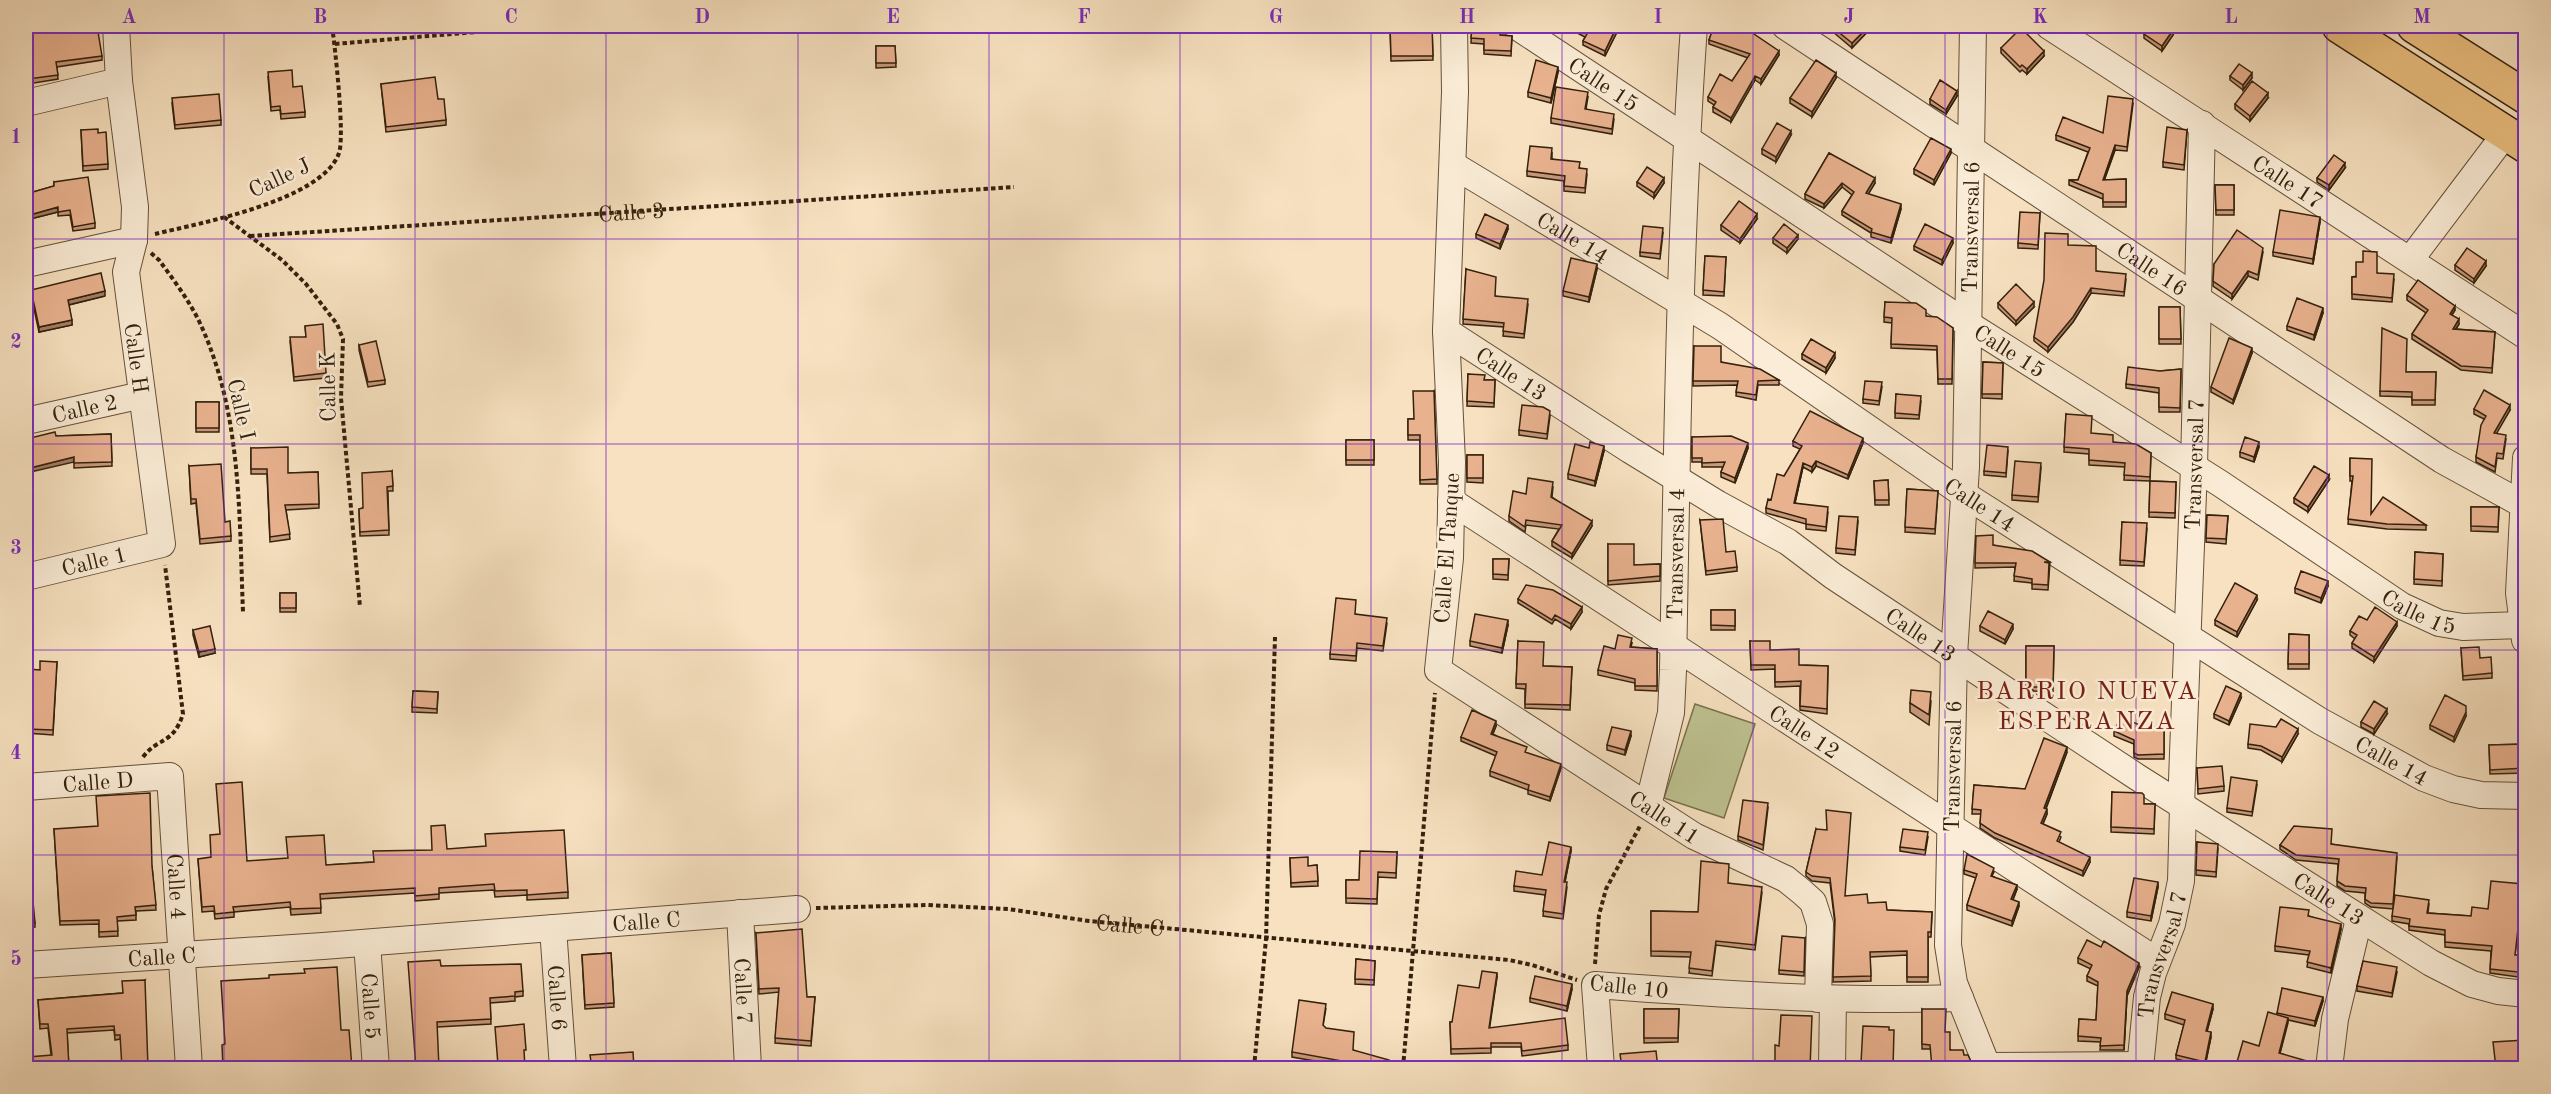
<svg xmlns="http://www.w3.org/2000/svg" width="2551" height="1094" font-family="'Old Standard TT',serif">
<style>
.green{fill:#bec291;stroke:#79724e;stroke-width:1.5}
.lines{fill:none;stroke-linecap:round;stroke-linejoin:round}
.minor-casing{stroke:#655139;stroke-width:28}
.highway-casing{stroke:#34210c;stroke-width:36}
.path{stroke:#34210c;stroke-width:4;stroke-dasharray:4.5 3;stroke-linecap:butt}
.minor{stroke:#faecd6;stroke-width:26}
.highway{stroke:#ecc080;stroke-width:33}
.wall{fill:#c8997b;stroke:#34210c;stroke-width:1.5}
.shaded-wall{fill:#a37d64;stroke:#34210c;stroke-width:1.5}
.building{fill:#e9b28f;stroke:#34210c;stroke-width:1.5}
.grid{fill:none;stroke:#7b2cbf;stroke-width:1.5;stroke-opacity:0.55}
.labels{text-anchor:middle;stroke-width:5;stroke-linejoin:round;paint-order:stroke}
.street-label{font-size:22px;fill:#34210c;stroke:#faecd6}
.quarter-label{font-size:26px;letter-spacing:1.5px;fill:#7a1f14;stroke:#faecd6}
.neatline{fill:none;stroke:#7b2cbf;stroke-width:2}
.grid-label{font-size:20px;text-anchor:middle;font-weight:bold;fill:#7b2cbf}
</style>
<rect width="100%" height="100%" fill="#f7e1c0"/>
<filter id="stains"><feTurbulence type="fractalNoise" baseFrequency=".00333" numOctaves="4"/><feColorMatrix values="0 0 0 0 .2 0 0 0 0 .09 0 0 0 0 .02 0 0 0 .5 -.17"/></filter>
<radialGradient id="worn" r=".72"><stop offset=".6" stop-color="#630" stop-opacity="0"/><stop offset="1" stop-color="#630" stop-opacity=".3"/></radialGradient>
<path class="green" d="M1695 704 1755 724 1724 818 1664 798Z"/>
<g class="lines">
<defs>
<g id="minor">
<path id="s3" d="M1454 26 1455 92 1446 331 1452 462 1450 558 1438 670 1694 836 1786 879 1802 892 1813 902 1820 924 1818 999"/>
<path id="s4" d="M1516 26 1968 324 2221 484 2402 606 2439 623 2463 627 2522 625"/>
<path id="s5" d="M1785 26 2442 460 2522 504"/>
<path d="M1973 26 1966 467 1954 655 1948 945 1954 983 1988 1068"/>
<path id="s6" d="M2049 26 2526 336"/>
<path d="M26 103 119 81"/>
<path id="s7" d="M1453 165 1720 326 1965 495 2320 721 2424 778 2453 789 2481 795 2526 796"/>
<path d="M2410 260 2506 133"/>
<path d="M26 264 134 240"/>
<path id="s8" d="M1446 331 1630 450 1718 504 1788 542 1833 576 2137 777 2431 963 2472 984 2498 991 2526 994"/>
<path id="s9" d="M26 421 142 395"/>
<path id="s10" d="M1451 501 2157 961"/>
<path id="s11" d="M26 577 162 544 126 272 134 240 135 207 119 81 116 26"/>
<path d="M2525 640 2519 593 2526 458"/>
<path id="s12" d="M26 787 170 776 189 1068"/>
<path id="s13" d="M1648 806 1671 713 1673 670C1677 455 1679 240 1694 26"/>
<path id="s14" d="M2181 806 2194 467 2202 124"/>
<path id="s15" d="M740 913 748 1068"/>
<path id="s16" d="M553 928 563 1068"/>
<path id="s17" d="M367 943 376 1068"/>
<path id="s18" d="M26 965 323 946 797 909"/>
<path d="M1987 1066 2141 1065"/>
<path d="M1601 1068 1595 985C1717 994 1838 1002 1960 998"/>
<path d="M1832 1068 1833 999"/>
<path id="s19" d="M2140 1068 2147 997 2153 973 2172 924 2181 881 2183 807"/>
<path d="M2329 1068 2335 1019 2359 919"/>
</g>
<path id="highway" d="M2339 26 2526 146
M2414 26 2526 97"/>
</defs>
<use href="#minor" class="minor-casing"/>
<use href="#highway" class="highway-casing"/>
<g class="path">
<path d="M335 44 546 26"/>
<path d="M224 217 282 260 306 284 337 324 343 339 341 398 360 607"/>
<path d="M155 234C200 223 322 201 339 153 345 136 335 47 332 26"/>
<path id="s1" d="M250 236 1014 187"/>
<path d="M151 253 159 260C173 279 188 299 199 321 242 412 239 514 243 612"/>
<path d="M143 757C158 737 173 745 183 714L165 565"/>
<path id="s2" d="M816 908 926 905 1008 909 1089 921 1509 960 1532 965 1577 980"/>
<path d="M1595 964 1599 915 1606 889 1640 826"/>
<path d="M1254 1068 1266 939 1275 637"/>
<path d="M1403 1068 1435 693"/>
</g>
<use href="#minor" class="minor"/>
<use href="#highway" class="highway"/>
</g>
<path class="wall" d="M26 26 43 30 102 56V60L57 67 58 79 28 84 26 64Z
M1390 26H1432L1433 60 1391 61Z
M1472 26 1500 35 1512 36 1511 56 1484 54V44L1471 43Z
M1564 26H1620L1605 56 1583 45V41L1585 37Z
M1714 26H1743V27L1779 55 1761 84 1755 80 1731 122 1713 112V107L1714 105 1708 101V97L1732 81 1748 58 1709 44V40Z
M1819 26H1873L1852 48 1826 26 1824 29Z
M2144 34 2173 35 2162 51 2144 38Z
M876 46H895L896 67 876 68Z
M2001 48 2044 56 2027 74 2022 70 2020 72 2001 53Z
M1558 72 1551 103 1528 97V92Z
M2230 76 2252 78 2243 90 2230 80Z
M268 77 293 87 305 112V117L281 119 280 110 271 111Z
M1836 78 1812 117 1790 103V98Z
M381 84 438 99 446 120V125L386 132Z
M1957 96 1946 114 1930 104V99Z
M1588 97 1586 109 1614 119 1612 134 1551 123V118Z
M2268 98 2250 121 2235 109V104Z
M172 103 221 120V125L175 129Z
M2133 104 2127 151 2115 150 2104 180 2126 179V207H2103V199L2069 185V180H2078L2088 152 2056 140V135L2103 133Z
M81 130 98 133 108 164V169L83 171Z
M2187 130 2184 170 2163 167V162Z
M1791 135 1776 162 1762 154V149Z
M1552 153V159L1580 168 1587 174 1585 193 1564 191V181L1527 176V171Z
M1829 153 1875 183 1868 194 1901 209 1891 243 1871 237V233L1842 215V211L1852 195 1842 187 1824 208 1805 199V194Z
M1951 153 1934 185 1914 174V169Z
M2345 168 2329 190 2317 182V178Z
M54 182 95 223V228L73 231 70 215 58 216V212L26 220V194L54 186Z
M1637 182 1664 183 1654 198 1637 186Z
M2215 185H2234V215H2216Z
M2040 213 2038 249 2018 248V243Z
M1757 219 1740 243 1721 230V225Z
M2320 222 2313 264 2273 256V252Z
M1508 229 1500 249 1476 238V234Z
M1663 233 1660 259 1640 256V252Z
M1773 238 1798 239 1787 253 1773 243Z
M1953 243 1942 265 1914 250V246Z
M2068 245 2096 271 2126 279 2124 296 2091 293 2073 322 2048 352 2034 341V337Z
M2263 252 2258 280 2248 276 2232 299 2213 286 2214 264Z
M1705 256 1726 257 1724 296 1703 295Z
M2455 265 2486 266 2474 283 2455 270Z
M1466 269 1495 296 1528 304 1524 338 1503 336 1504 327 1463 324Z
M1597 269 1589 302 1563 296V291Z
M2377 273 2394 279 2392 302 2352 299V277Z
M31 290 105 296 69 305 72 325 39 332 31 295Z
M2407 295 2455 310 2452 315 2459 324 2456 329 2495 332 2492 373 2461 370 2412 339V334L2426 313 2407 300Z
M1885 302 1926 316 1953 328 1952 384H1938L1937 350 1891 348 1892 323 1884 322Z
M1998 303 2034 307 2016 325 1998 308Z
M2159 307H2180L2181 344H2159Z
M2323 313 2314 340 2287 330V326Z
M305 326 326 373V378L294 381 290 341 306 337Z
M359 345 385 380V384L368 387 359 350Z
M1694 346 1721 362 1779 380V385H1758L1756 400 1736 396 1737 385 1693 386Z
M2252 353 2233 404 2211 392V387Z
M1802 354 1835 358 1826 373 1802 359Z
M1983 362 2003 363 2002 399 1982 398Z
M2181 369 2180 412H2159V393L2126 388V384L2160 371Z
M2406 372H2436L2435 405H2412V397L2380 396V391Z
M1468 374 1484 380H1495L1494 407 1467 406Z
M1882 387 1879 405 1863 403V399Z
M1434 391 1437 484H1420V440H1408V419H1414Z
M1896 394 1921 401 1919 419 1895 418Z
M196 402H219V432H196Z
M2474 409 2510 410 2496 433 2506 439 2503 459 2497 458 2495 472 2476 462V457L2484 419 2474 414Z
M2066 414 2091 434 2113 442 2151 453 2150 481 2124 480 2125 467 2089 465V454L2064 452Z
M1550 416 1547 439 1519 435V430Z
M111 434 112 466 74 468V462L56 436Z
M1692 437 1748 448 1735 483 1721 477V472L1723 467H1702V462H1692Z
M1346 440H1374V465H1346Z
M1793 441 1863 443 1848 479 1816 466 1812 472 1803 467 1795 503 1828 512 1826 531 1806 529V524L1766 513V508L1800 449 1793 446Z
M2259 447 2254 462 2240 457V452Z
M251 448 288 473 318 472 319 508 286 510 290 539 270 542 267 474H251Z
M1589 448 1604 451 1595 486 1568 479V474Z
M2008 451 2006 477 1984 475V471Z
M1467 455H1483V483L1467 482Z
M2350 458 2371 514 2426 525V530L2387 529 2348 524 2352 481H2350Z
M189 466 225 522 231 536V541L200 544 196 503 191 504Z
M2041 468 2038 502 2012 500V495Z
M392 471 393 491H388L389 535 360 536 359 509 363 508Z
M1888 480 1889 505H1875L1874 481Z
M2329 480 2308 512 2294 503V498Z
M2150 481 2176 482 2175 518 2149 517Z
M1553 487 1552 497 1592 526 1572 558 1552 546V541L1559 529 1526 525 1525 532 1509 521V516L1526 494Z
M1907 489 1938 491 1935 534 1905 532Z
M2471 507H2499L2498 532 2471 531Z
M2207 515 2228 516 2226 544 2206 542Z
M1700 520 1737 567V571L1706 575Z
M1858 522 1855 555 1836 553V548Z
M2122 522 2147 528 2144 566 2120 565Z
M1976 536 1993 545 2050 562 2048 590 2032 589V583L2014 581 2015 567 1975 568Z
M1608 544 1634 565 1660 564V581L1608 585Z
M2415 552 2443 554 2442 586 2414 584Z
M1493 559H1509L1508 580 1493 579Z
M2328 586 2321 603 2295 593V588Z
M280 593H296V612H280Z
M1518 599 1582 612 1571 629 1555 619 1552 624 1518 603Z
M2257 600 2237 637 2215 625V620Z
M1711 610H1735V630H1711Z
M1355 614 1387 623 1383 651 1357 648 1356 661 1330 659V654Z
M2367 620 2397 626 2374 662 2352 648V643L2355 639 2350 635V631Z
M1508 625 1502 653 1470 646V641Z
M1980 626 2013 629 2005 644 1980 631Z
M193 630 215 653 199 657 193 635Z
M2289 634 2309 635V669H2288Z
M1518 641 1544 666 1572 667 1570 710 1525 708V689L1516 688Z
M1750 641 1770 650 1799 665 1828 666 1827 714 1800 710V686L1775 687V669L1751 670Z
M1632 643 1631 647 1657 649V691L1635 690V683L1598 675V670L1615 649Z
M2026 646H2054L2053 692 2034 691 2026 686Z
M2461 648 2480 658 2492 673V678L2463 680Z
M57 662 53 735 26 733V669L40 670Z
M413 691 438 692 437 713 412 712Z
M2241 698 2229 725 2214 718V714Z
M1931 701 1929 725 1910 712V703Z
M2387 714 2374 734 2361 727V722Z
M2466 716 2454 742 2430 729V725Z
M1496 726 1493 734 1527 753 1561 768 1550 801 1528 794V790L1490 776V771L1496 756 1461 741V737Z
M2144 727H2164V759H2138L2134 757V744L2114 736V731Z
M2298 734 2282 762 2261 750 2248 748V744Z
M1631 736 1625 755 1607 750V745Z
M2526 744V773L2490 774 2489 745Z
M2067 752 2046 809 2047 814 2043 824 2061 837 2059 842 2090 862 2083 876 1995 838 1980 828 1981 814H1972L1974 785 2025 789Z
M2197 768 2224 786V791L2198 794Z
M2257 785 2252 816 2227 812V808Z
M2112 792 2144 804H2155L2154 834 2111 832Z
M1768 808 1763 850 1738 840V836Z
M54 829 152 866 156 910 136 911V920L117 921 118 936 99 937V924L60 925Z
M1816 829 1845 896 1887 910 1932 912 1931 937H1928V982H1907V955L1870 957 1871 981 1833 982 1835 924 1830 883 1812 881 1806 876V872Z
M1928 837 1925 855 1900 851V847Z
M2197 842 2218 848 2216 877 2196 875Z
M2331 844 2397 857 2393 909 2371 907 2365 903V893L2345 891 2337 886 2338 864 2296 860 2280 849V845Z
M447 849 568 892V898L527 900V895L495 897 494 890 439 893V899L415 901V893L320 899 321 913 291 915 290 907 234 912V917L215 919 214 911 202 912 198 859 326 865 374 862Z
M1571 851 1565 882 1567 887 1563 919 1543 916 1545 895 1514 891V886L1542 875Z
M1397 852 1396 878 1378 877 1377 904 1346 903V880H1359Z
M1290 858 1308 866 1317 865 1318 886 1291 887Z
M1964 870 1994 872 1992 876 2017 889 2013 900 2019 906 2012 926 1967 910V905L1976 878 1964 874Z
M26 880 35 923V927L26 928Z
M1728 883 1762 892 1755 950 1716 945 1712 976 1689 973 1691 957 1651 956V911L1698 912Z
M2158 887 2151 921 2127 917V912Z
M2523 889 2515 955H2519L2518 977 2490 973 2491 951 2445 947V935L2409 930V924L2392 921V916L2429 904 2428 913 2471 916 2488 909Z
M2309 916 2341 929 2331 973 2307 967 2309 955 2275 951V946Z
M756 933 807 997H815L811 1046 775 1043 779 992 759 994Z
M1805 938 1804 976 1779 974V970Z
M611 953 614 1007 585 1009 582 955Z
M2078 958 2139 967 2127 996 2124 1050H2100L2101 1042 2078 1041 2079 1019 2096 1020 2098 986 2087 981V976L2091 969 2078 963Z
M1356 959 1375 961 1374 985 1355 984Z
M441 966 523 991V996L515 997V1001L490 1003 491 1024 437 1027 415 1068Z
M2397 972 2392 997 2357 991V986Z
M1497 977 1489 1028 1568 1045V1050L1522 1056 1521 1047H1491V1053L1451 1054 1450 1022H1452L1479 988Z
M145 980 120 1039 115 1040 114 1030 67 1033 69 1068 51 1055 48 1028 40 1029 38 1000 122 993Z
M1572 989 1567 1011 1530 1002V998Z
M2323 1001 2315 1026 2288 1020 2280 1053 2314 1068H2243L2237 1067V1062L2259 1046 2277 1015V1013Z
M1326 1008 1323 1026 1353 1050 1389 1065 1388 1068H1355L1292 1057V1052Z
M1644 1009H1679L1678 1042 1644 1043Z
M1922 1009 1945 1032 1950 1050 1964 1055 1974 1068 1930 1049H1922Z
M2213 1009 2207 1031 2211 1037 2205 1066 2176 1059V1055L2184 1025 2165 1019V1014Z"/>
<path class="shaded-wall" d="M1617 26H1620L1605 56V51Z
M1869 26H1873L1852 48V43Z
M2173 30V35L2162 51V46Z
M1779 51V55L1761 84V79Z
M2044 51V56L2027 74V69Z
M1558 67V72L1551 103V98Z
M1836 73V78L1812 117V112Z
M2252 73V78L2243 90V85Z
M1755 76V80L1731 122V118Z
M1957 91V96L1946 114V110Z
M2268 93V98L2250 121V116Z
M1791 131V135L1776 162V157Z
M2115 145V150L2103 184V180Z
M1951 149V153L1934 185V180Z
M2345 163V168L2329 190V185Z
M1664 178V183L1654 198V193Z
M1875 178V183L1866 198V193Z
M1842 183V187L1824 208V204Z
M1901 204V209L1891 243V238Z
M58 207V212L26 220V216Z
M1757 214V219L1740 243V239Z
M2320 217V222L2313 264V259Z
M1508 225V229L1500 249V244Z
M1798 235V239L1787 253V248Z
M1953 238V243L1942 265V260Z
M2486 261V266L2474 283V279Z
M1597 264V269L1589 302V297Z
M2248 271V276L2232 299V294Z
M2091 288V293L2073 322 2048 352V347Z
M105 291V296L68 305V300Z
M2034 302V307L2016 325V321Z
M2455 306V310L2450 318V314Z
M2323 308V313L2314 340V335Z
M2459 319V324L2453 333V329Z
M72 320V325L39 332V327Z
M2252 348V353L2233 404V400Z
M1835 353V358L1826 373V368Z
M2510 405V410L2494 438V433Z
M1863 438V443L1848 479V475Z
M2259 442V447L2254 462V457Z
M1748 443V448L1735 483V478Z
M1604 446V451L1595 486V481Z
M74 457V462L26 473V469Z
M1816 461V466L1812 472V467Z
M1803 463V467L1794 507V503Z
M2329 475V480L2308 512V507Z
M1592 521V526L1572 558V554Z
M2328 581V586L2321 603V598Z
M2257 595V600L2237 637V632Z
M1582 607V612L1571 629V624Z
M1508 620V625L1502 653V648Z
M2397 622V626L2374 662V657Z
M2013 624V629L2005 644V640Z
M215 649V653L199 657V652Z
M2241 693V698L2229 725V721Z
M2387 709V714L2374 734V729Z
M2466 712V716L2454 742V737Z
M1496 721V726L1491 738V734Z
M2298 729V734L2282 762V757Z
M1631 731V736L1625 755V750Z
M2067 747V752L2044 813V808Z
M1561 764V768L1550 801V797Z
M2047 809V814L2041 828V823Z
M1571 847V851L1564 886V882Z
M2090 857V862L2083 876V871Z
M2158 882V887L2151 921V916Z
M2017 885V889L2011 904V899Z
M2019 902V906L2012 926V921Z
M2341 924V929L2331 973V968Z
M2139 963V967L2127 996 2124 1050 2127 991Z
M1497 973V977L1489 1032V1028Z
M1572 984V989L1567 1011V1006Z
M2323 997V1001L2315 1026V1021Z
M2213 1004V1009L2206 1035V1031Z
M2288 1018V1023L2279 1057V1053Z
M2211 1032V1037L2205 1066V1062Z"/>
<path class="building" d="M26 26H42L43 30 76 26H97L102 56 56 62 58 75 28 79 26 60Z
M1390 26H1432L1433 56H1391Z
M1472 26H1500V35L1512 36 1511 51 1484 50V39L1471 38Z
M1573 26H1617L1605 51 1583 41 1587 34Z
M1714 26H1742L1779 51 1761 79 1755 76 1731 118 1713 107 1716 102 1708 97 1720 74 1732 81 1750 54 1709 40Z
M1831 26H1869L1852 43Z
M2150 26H2166L2173 30 2162 46 2144 34Z
M2021 28 2044 51 2027 69 2022 65 2020 67 2001 48Z
M876 46H895L896 63H876Z
M1536 60 1558 67 1551 98 1528 92Z
M1816 60 1836 73 1812 112 1790 98Z
M2239 64 2252 73 2243 85 2230 76Z
M292 70 293 87 302 86 305 112 281 114 280 106 271 107 268 72Z
M435 77 438 99H444L446 120 386 127 381 84Z
M1940 80 1957 91 1946 110 1930 99Z
M2252 81 2268 93 2250 116 2235 104Z
M1556 87 1588 92 1585 109 1614 114 1612 129 1551 118Z
M219 94 221 120 175 125 172 98Z
M2108 96 2133 99 2127 147 2115 145 2103 180 2126 179V202H2103V194L2069 180H2078L2090 148 2056 135 2063 117 2103 133Z
M1777 123 1791 131 1776 157 1762 149Z
M2167 127 2187 130 2184 165 2163 162Z
M98 129V133L106 132 108 164 83 166 81 130Z
M1931 138 1951 149 1934 180 1914 169Z
M1530 146 1552 148 1551 159 1580 162 1579 168 1587 169 1585 188 1564 186 1565 176 1527 171Z
M1829 153 1875 178 1866 193 1901 204 1891 238 1871 232 1872 229 1842 211 1854 192 1842 183 1824 204 1805 194Z
M2334 155 2345 163 2329 185 2317 178Z
M1647 167 1664 178 1654 193 1637 182Z
M88 177 95 223 73 227 70 210 58 212V207L26 216V194L54 186V182Z
M2215 185H2234V210H2216Z
M1739 201 1757 214 1740 239 1721 225Z
M2280 210 2320 217 2313 259 2273 252Z
M2020 212 2040 213 2038 245 2018 243Z
M1485 214 1508 225 1500 244 1476 234Z
M1784 224 1798 235 1787 248 1773 238Z
M1925 224 1953 238 1942 260 1914 246Z
M1643 226 1663 228 1660 254 1640 252Z
M2237 230 2263 248 2258 275 2248 271 2232 294 2213 281 2214 264Z
M2045 233 2068 234V245L2096 246V271L2126 274 2124 292 2091 288 2073 317 2048 347 2034 337 2044 280Z
M2467 248 2486 261 2474 279 2455 265Z
M2363 251 2377 252V273L2394 274 2392 298 2352 294V277H2356V262H2363Z
M1705 256 1726 257 1724 292 1703 290Z
M1571 258 1597 264 1589 297 1563 291Z
M1466 269 1496 277 1495 296 1528 299 1524 334 1503 331 1504 323 1463 319Z
M101 273 105 291 68 300 72 320 39 327 31 290Z
M2418 280 2455 306 2450 314 2459 319 2453 329 2495 332 2492 368 2461 366 2412 334 2428 310 2407 295Z
M2016 284 2034 302 2016 321 1998 303Z
M2297 298 2323 308 2314 335 2287 326Z
M1885 302 1916 303 1926 310V316L1937 317 1953 328 1952 379H1938L1937 346 1891 344 1892 318 1884 317Z
M2159 307H2180L2181 339H2159Z
M323 324 326 373 294 377 290 337H306L305 326Z
M2382 328 2407 339 2406 372H2436L2435 400H2412V392L2380 391Z
M2229 338 2252 348 2233 400 2211 387Z
M1811 339 1835 353 1826 368 1802 354Z
M376 341 385 380 368 382 359 345Z
M1694 346H1721V362L1760 369 1779 380 1758 381 1756 395 1736 392 1738 381H1693Z
M1983 362 2003 363 2002 394H1982Z
M2128 367 2160 371 2181 369 2180 408 2159 407V388L2126 384Z
M1468 374 1485 375 1484 380H1495L1494 403 1467 401Z
M1865 381 1882 382 1879 401 1863 399Z
M2484 390 2510 405 2494 433 2506 435 2503 454 2497 453 2495 467 2476 457 2481 425 2486 416 2474 409Z
M1413 391H1434L1437 479 1420 480V435H1408V419H1414Z
M1896 394 1921 396 1919 415 1895 413Z
M196 402H219V428H196Z
M1522 405 1543 407 1550 411 1547 434 1519 430Z
M1810 411 1863 438 1848 475 1816 461 1812 467 1803 463 1794 503 1828 507 1826 527 1806 524V519L1766 508 1768 499 1771 500 1777 474 1784 476 1802 446 1793 441Z
M2066 414 2092 416 2091 433 2113 435V442L2136 444 2151 453 2150 477 2124 475 2125 463 2089 460V449L2064 447Z
M55 432 56 436 111 434 112 462 74 463V457L26 469V439Z
M1731 436 1748 443 1735 478 1721 472 1725 462 1702 463V458H1692V437Z
M2245 437 2259 442 2254 457 2240 452Z
M1346 440H1374V460H1346Z
M1590 442 1604 446 1595 481 1568 474 1575 444 1589 448Z
M1987 445 2008 447 2006 473 1984 471Z
M288 447V473L318 472 319 504 285 505 290 534 270 537 267 469H251V448Z
M1467 455H1483V478H1467Z
M2350 458 2372 459 2371 514 2383 497 2426 525 2387 524 2348 519 2353 476H2350Z
M2015 461 2041 463 2038 497 2012 495Z
M221 464 225 522 230 521 231 536 200 539 196 499H191L189 466Z
M2314 466 2329 475 2308 507 2294 498Z
M392 471 393 486 387 487 389 530 360 532 359 509 363 508 362 473Z
M1528 478 1553 482 1551 497 1592 521 1572 554 1552 541 1562 525 1526 520 1525 527 1509 516 1513 491 1526 494Z
M1888 480 1889 500H1875L1874 481Z
M2150 481 2176 482 2175 513 2149 512Z
M1907 489 1938 491 1935 529 1905 527Z
M2471 507H2499L2498 527 2471 526Z
M2207 515 2228 516 2226 539 2206 538Z
M1839 516 1858 517 1855 550 1836 548Z
M1723 519 1726 552 1735 551 1737 567 1706 571 1700 520Z
M2122 522 2147 523 2144 562 2120 560Z
M1993 535V545L2032 551 2050 562H2044L2049 563 2048 585 2032 584V579L2014 576 2016 563H1975L1976 536Z
M1608 544H1634V565L1660 564V576L1608 581Z
M2415 552 2443 554 2442 581 2414 579Z
M1493 559H1509L1508 575 1493 574Z
M2301 571 2328 581 2321 598 2295 588Z
M2235 583 2257 595 2237 632 2215 620Z
M1526 585 1553 590 1582 607 1571 624 1555 615 1552 620 1518 599Z
M280 593H296V608H280Z
M1336 598 1356 600 1355 614 1387 618 1383 646 1357 643 1356 656 1330 654Z
M2375 607 2397 622 2374 657 2352 643 2357 635 2350 631 2359 616 2367 620Z
M1711 610H1735V626L1711 625Z
M1988 611 2013 624 2005 640 1980 626Z
M1475 614 1508 620 1502 648 1470 641Z
M210 626 215 649 199 652 193 630Z
M2289 634 2309 635V664H2288Z
M1618 635 1632 638 1630 647 1657 649V686H1635V679L1598 670 1604 646 1615 649Z
M1518 641 1544 642 1543 666 1572 667 1570 705 1525 704 1526 684H1516Z
M1750 641H1770V650L1799 649V665L1828 666 1827 709 1800 706 1801 681 1775 682V665H1751Z
M2026 646H2054L2053 687H2034L2026 681Z
M2479 647 2480 658 2491 657 2492 673 2463 676 2461 648Z
M40 661 57 662 53 730 26 729V669L40 670Z
M2226 686 2241 693 2229 721 2214 714Z
M1911 690 1931 692 1929 715 1910 703Z
M413 691 438 692 437 709 412 707Z
M2445 695 2466 706V712L2454 737 2430 725Z
M2374 701 2387 709 2374 729 2361 722Z
M1472 710 1496 721 1491 734 1527 747 1525 752 1561 764 1550 797 1528 790 1529 785 1490 771 1497 752 1461 737Z
M2121 717 2144 727H2164V754L2138 755 2134 753V740L2114 731Z
M2281 719 2298 729 2282 757 2261 746 2248 744 2250 724 2276 727Z
M1612 727 1631 731 1625 750 1607 745Z
M2044 738 2067 747 2044 808 2047 809 2041 823 2061 832 2057 841 2090 857 2083 871 1995 833 1980 823 1981 810 1972 809 1974 785 2025 789Z
M2526 744V768L2490 770 2489 745Z
M2222 766 2224 786 2198 789 2197 768Z
M2231 777 2257 781 2252 812 2227 808Z
M242 782 247 861 288 858 286 837 324 835 326 865 374 862 373 851 432 850 431 826 445 825 447 849 486 846 485 834 564 830 568 892 527 895V890L495 891 494 884 439 888V894L415 896V888L320 894 321 908 291 909 290 902 233 907 234 912 215 914 214 906 202 907 198 859 211 857 210 835 220 834 216 784Z
M2112 792 2142 793 2144 795V804H2155L2154 829 2111 827Z
M150 793 152 866 156 905 135 907 136 915 117 917 118 931 99 932V920L60 921 54 829 98 826 96 796Z
M1743 800 1768 803 1763 845 1738 836Z
M1826 810 1851 813 1845 896 1867 894 1868 903 1886 902 1887 910 1932 912 1931 932H1928V977H1907V951L1870 952 1871 976 1833 977 1835 920 1830 878 1812 876 1806 872 1816 829 1827 830Z
M26 825 28 849H26Z
M2294 826 2332 829 2331 844 2397 853 2393 904 2371 903 2365 899 2366 888 2345 886 2337 881 2339 859 2296 855 2280 845Z
M1903 829 1928 832 1925 850 1900 847Z
M1549 842 1571 847 1564 882H1567L1563 914 1543 911 1546 890 1514 886 1516 871 1542 875Z
M2197 842 2218 844 2216 872 2196 870Z
M1360 851 1397 852 1396 873 1378 872 1377 899 1346 898V880H1359Z
M1967 854 1994 868 1991 876 2017 885 2011 899 2019 902 2012 921 1967 905 1977 874 1964 870Z
M1308 857V866L1317 865 1318 881 1291 883 1290 858Z
M1701 861 1729 864 1728 883 1762 887 1755 945 1716 941 1712 971 1689 968 1691 952 1651 951V911L1698 912Z
M2134 878 2158 882 2151 916 2127 912Z
M26 880H31L35 923H26Z
M2491 881 2523 884 2515 955H2519L2518 972 2490 969 2492 946 2445 942V930L2409 926 2410 919 2392 916 2395 895 2429 900 2427 913 2471 916 2472 907 2488 909Z
M2280 907 2309 910 2308 916 2341 924 2331 968 2307 962 2310 951 2275 946Z
M802 929 807 997H815L811 1041 775 1038 779 988 759 989 756 933Z
M1782 936 1805 938 1804 972 1779 970Z
M2087 940 2101 947 2104 941 2139 963 2127 991 2124 1045 2100 1046 2101 1038 2078 1036 2079 1019 2096 1020 2098 982 2087 976 2092 965 2078 958Z
M611 953 614 1003 585 1005 582 955Z
M1356 959 1375 961 1374 980 1355 979Z
M440 960 441 966 521 964 523 991 515 992V996L490 998 491 1019 437 1022 439 1068H416L408 962Z
M2363 961 2397 967 2392 993 2357 986Z
M337 967 341 1030H349L352 1068H223L222 1045 225 1044 221 981 269 978V975L305 973 304 969Z
M1482 971 1497 973 1489 1028 1565 1018 1568 1045 1522 1051 1521 1043H1491V1048L1451 1049 1450 1022H1452L1458 985 1479 988Z
M1535 976 1572 984 1567 1006 1530 998Z
M145 980 148 1068H122L120 1035H115L114 1026 67 1029 69 1068H29L28 1057 52 1055 48 1024H40L38 1000 123 993 122 981Z
M2282 988 2323 997 2315 1021 2277 1013Z
M2172 992 2213 1004 2206 1031 2211 1032 2205 1062 2176 1055 2185 1020 2165 1014Z
M1299 1000 1326 1004 1323 1025 1326 1028 1354 1032 1353 1050 1389 1060 1387 1068H1380L1292 1052Z
M1644 1009H1679L1678 1038H1644Z
M1922 1009H1946L1945 1032H1950V1050H1963L1964 1055H1968L1974 1068H1932L1930 1045 1922 1044Z
M2268 1012 2288 1018 2279 1053 2314 1063 2313 1068H2260L2237 1062 2243 1041 2259 1046Z
M1781 1015 1812 1016 1810 1068H1775V1045L1779 1046Z
M524 1024 526 1050H524L525 1068H491V1066L498 1065 495 1027Z
M1863 1026 1889 1027V1030H1894L1893 1068H1855V1063H1861Z
M2525 1040 2526 1068H2496L2493 1042Z
M1656 1051 1658 1068H1622L1620 1054Z
M633 1052 634 1068H592L590 1055Z"/>
<path class="grid" d="M224 26V1068M415 26V1068M606 26V1068M798 26V1068M989 26V1068M1180 26V1068M1371 26V1068M1562 26V1068M1753 26V1068M1945 26V1068M2136 26V1068M2327 26V1068M26 239H2526M26 444H2526M26 650H2526M26 855H2526"/>
<g class="labels">
<g class="street-label">
<text dy="8" stroke="none"><textPath href="#s4" startOffset="105">Calle 15</textPath></text>
<text transform="translate(279 177) rotate(-25)" y="8">Calle J</text>
<text dy="8" stroke="none"><textPath href="#s6" startOffset="285">Calle 17</textPath></text>
<text dy="8" stroke="none"><textPath href="#s1" startOffset="382">Calle 3</textPath></text>
<text transform="translate(1970 227) rotate(-89)" y="8">Transversal 6</text>
<text dy="8" stroke="none"><textPath href="#s7" startOffset="140">Calle 14</textPath></text>
<text dy="8" stroke="none"><textPath href="#s5" startOffset="440">Calle 16</textPath></text>
<text dy="8" stroke="none"><textPath href="#s4" startOffset="591">Calle 15</textPath></text>
<text transform="translate(137 358) rotate(82)" y="8">Calle H</text>
<text dy="8" stroke="none"><textPath href="#s8" startOffset="78">Calle 13</textPath></text>
<text transform="translate(327 387) rotate(-91)" y="8">Calle K</text>
<text dy="8" stroke="none"><textPath href="#s9" startOffset="60">Calle 2</textPath></text>
<text transform="translate(242 409) rotate(77)" y="8">Calle I</text>
<text dy="8" stroke="none"><textPath href="#s14" startOffset="342">Transversal 7</textPath></text>
<text dy="8" stroke="none"><textPath href="#s7" startOffset="627">Calle 14</textPath></text>
<text transform="translate(1446 548) rotate(-86)" y="8">Calle El Tanque</text>
<text dy="8" stroke="none"><textPath href="#s13" startOffset="255">Transversal 4</textPath></text>
<text dy="8" stroke="none"><textPath href="#s11" startOffset="70">Calle 1</textPath></text>
<text dy="8" stroke="none"><textPath href="#s4" startOffset="1077">Calle 15</textPath></text>
<text dy="8" stroke="none"><textPath href="#s8" startOffset="564">Calle 13</textPath></text>
<text dy="8" stroke="none"><textPath href="#s10" startOffset="422">Calle 12</textPath></text>
<text dy="8" stroke="none"><textPath href="#s7" startOffset="1112">Calle 14</textPath></text>
<text transform="translate(1952 766) rotate(-89)" y="8">Transversal 6</text>
<text dy="8" stroke="none"><textPath href="#s12" startOffset="72">Calle D</textPath></text>
<text dy="8" stroke="none"><textPath href="#s3" startOffset="915">Calle 11</textPath></text>
<text dy="8" stroke="none"><textPath href="#s12" startOffset="255">Calle 4</textPath></text>
<text dy="8" stroke="none"><textPath href="#s8" startOffset="1050">Calle 13</textPath></text>
<text dy="8" stroke="none"><textPath href="#s18" startOffset="622">Calle C</textPath></text>
<text dy="8" stroke="none"><textPath href="#s2" startOffset="315">Calle C</textPath></text>
<text dy="8" stroke="none"><textPath href="#s18" startOffset="136">Calle C</textPath></text>
<text dy="8" stroke="none"><textPath href="#s19" startOffset="116">Transversal 7</textPath></text>
<text transform="translate(1629 986) rotate(6)" y="8">Calle 10</text>
<text dy="8" stroke="none"><textPath href="#s15" startOffset="78">Calle 7</textPath></text>
<text dy="8" stroke="none"><textPath href="#s16" startOffset="70">Calle 6</textPath></text>
<text dy="8" stroke="none"><textPath href="#s17" startOffset="63">Calle 5</textPath></text>
</g>
<g class="quarter-label">
<text x="2087" y="699">BARRIO NUEVA<tspan x="2087" dy="30">ESPERANZA</tspan></text>
</g>
</g>
<rect width="2551" height="1094" fill="none" stroke="#f7e1c0" stroke-width="66"/>
<rect x="33" y="33" width="2485" height="1028" class="neatline"/>
<g class="grid-label">
<text x="129" y="23">A</text>
<text x="320" y="23">B</text>
<text x="511" y="23">C</text>
<text x="702" y="23">D</text>
<text x="893" y="23">E</text>
<text x="1084" y="23">F</text>
<text x="1276" y="23">G</text>
<text x="1467" y="23">H</text>
<text x="1658" y="23">I</text>
<text x="1849" y="23">J</text>
<text x="2040" y="23">K</text>
<text x="2231" y="23">L</text>
<text x="2422" y="23">M</text>
<text x="16" y="143">1</text>
<text x="16" y="348">2</text>
<text x="16" y="554">3</text>
<text x="16" y="759">4</text>
<text x="16" y="965">5</text>
</g>
<rect width="100%" height="100%" filter="url(#stains)"/>
<rect width="100%" height="100%" fill="url(#worn)"/>
</svg>
